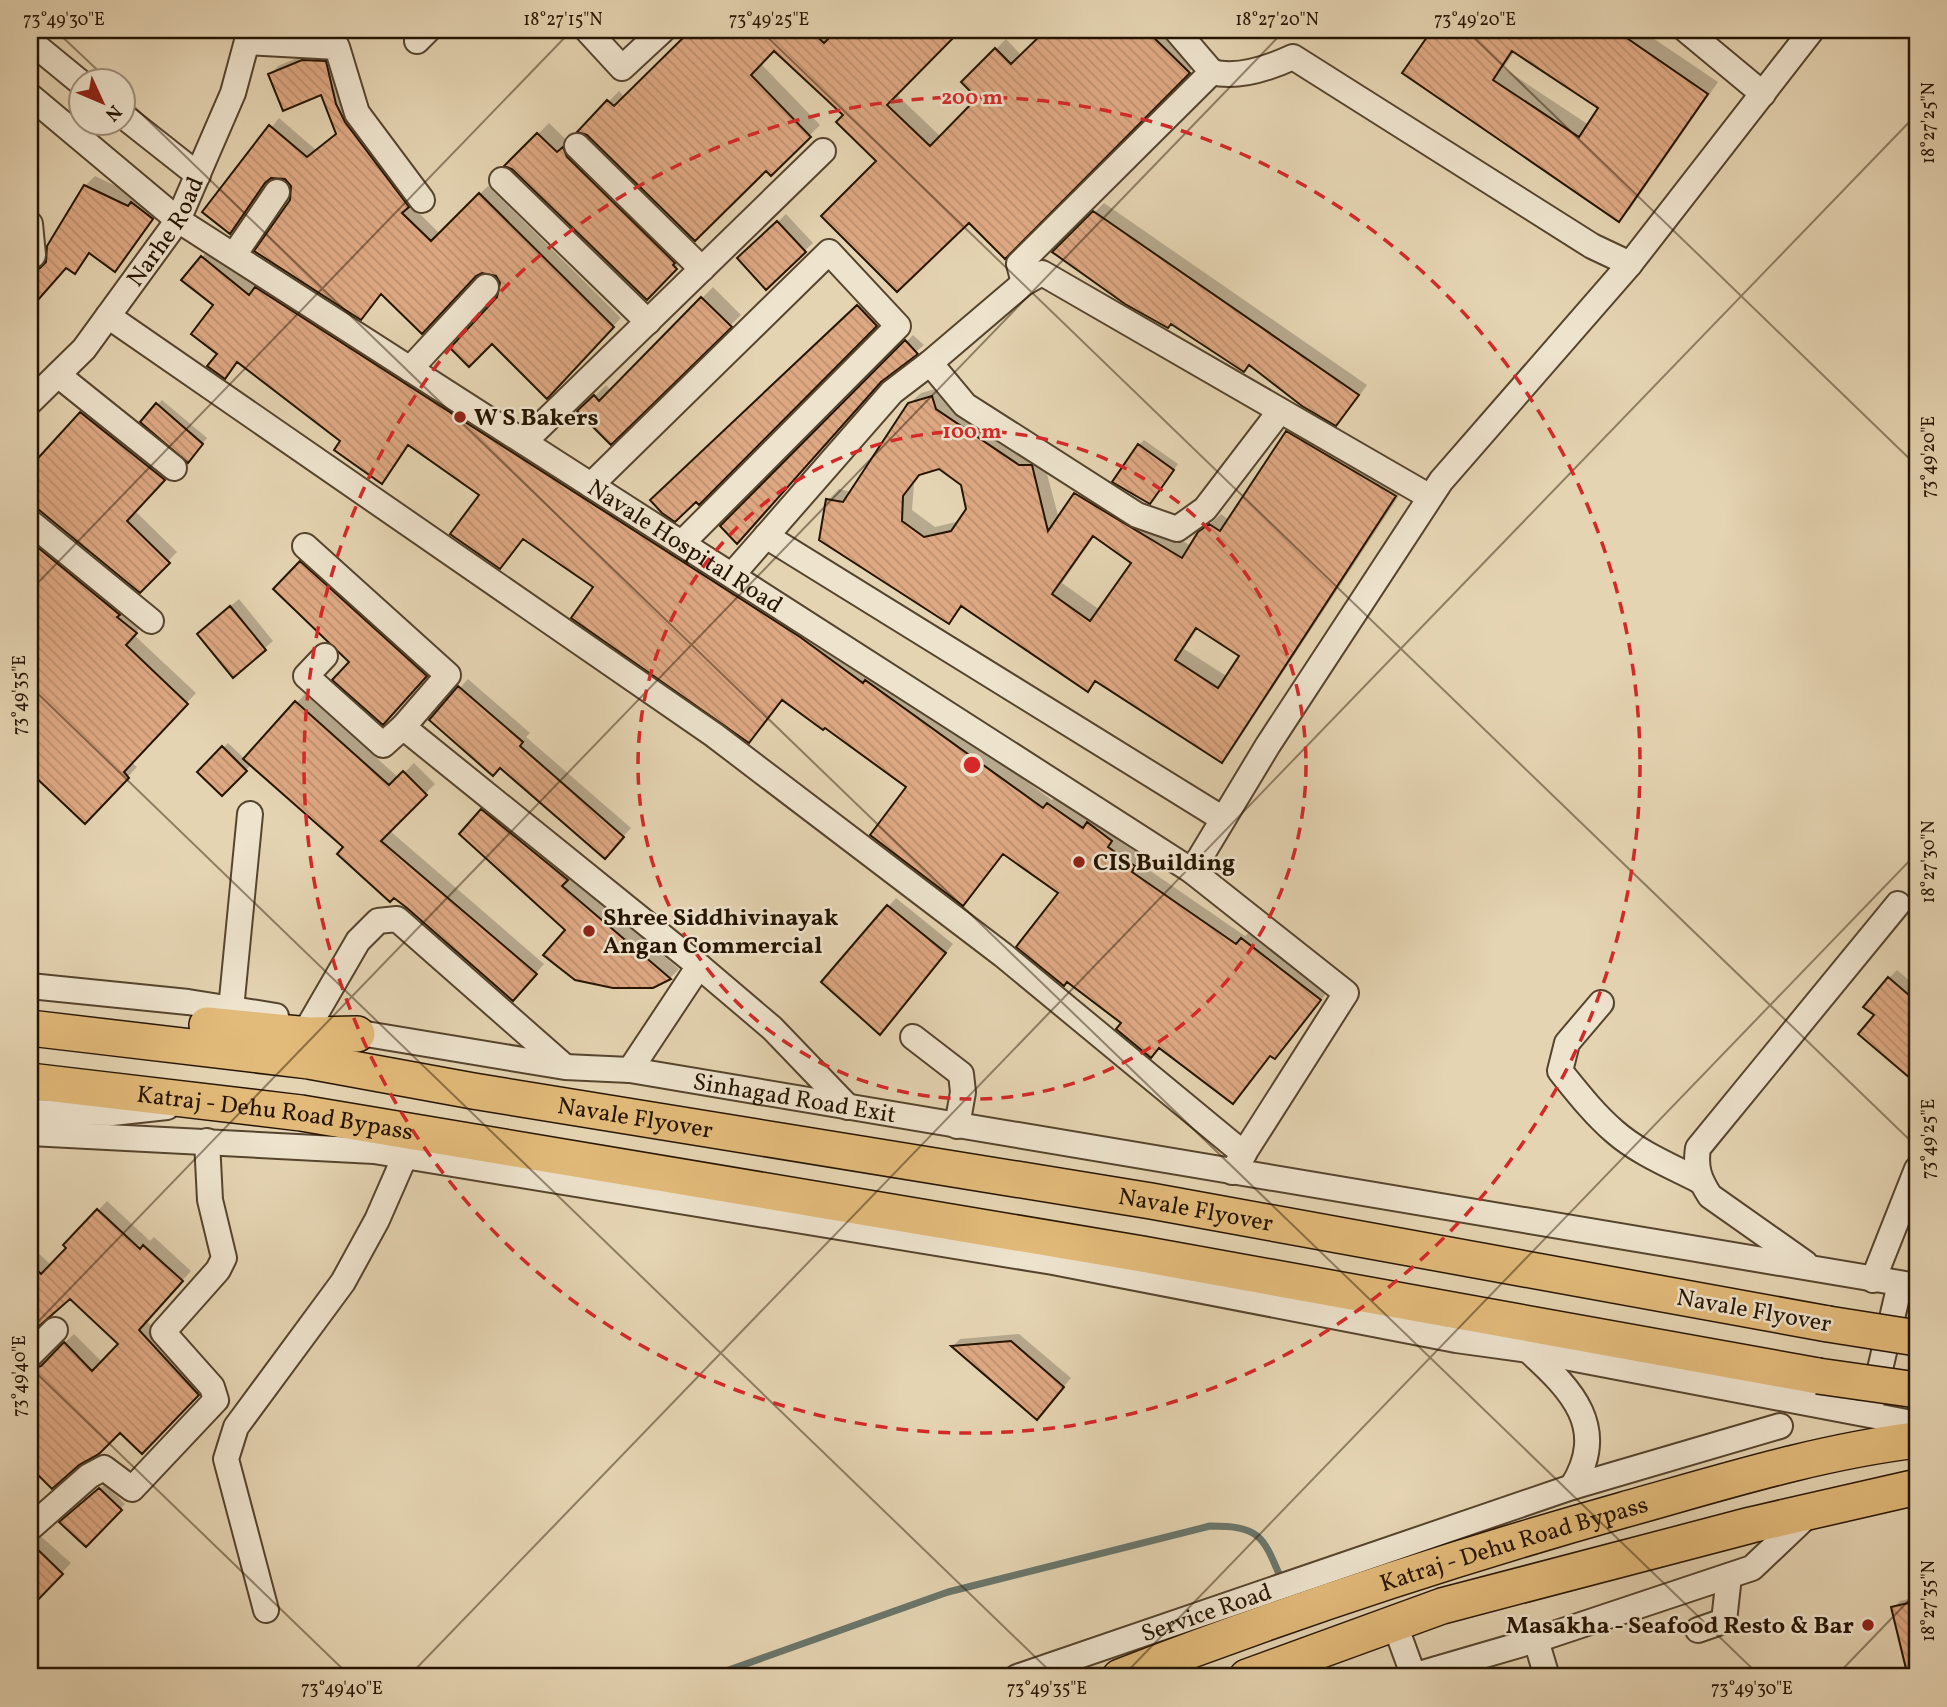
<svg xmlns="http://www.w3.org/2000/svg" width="1947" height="1707" font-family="Vollkorn,serif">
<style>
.shadow{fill:#0003;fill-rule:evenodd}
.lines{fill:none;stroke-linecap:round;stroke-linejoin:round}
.stream{stroke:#69766b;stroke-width:7}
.building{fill:url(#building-back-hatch);stroke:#251401;stroke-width:2;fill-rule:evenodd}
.minor-casing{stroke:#55442d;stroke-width:28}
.highway-casing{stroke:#251401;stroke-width:38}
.minor{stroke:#eee3cd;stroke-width:24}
.highway{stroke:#e2ba79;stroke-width:35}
.highway-bridge-casing{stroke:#251401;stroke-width:38;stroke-linecap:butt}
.highway-bridge{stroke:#e2ba79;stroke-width:35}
.ticks{fill:none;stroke:#251401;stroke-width:2;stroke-opacity:0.45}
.ring{fill:none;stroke:#d62828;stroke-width:3.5;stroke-dasharray:12 9}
.poi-dot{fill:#8f2418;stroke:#eee3cd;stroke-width:2.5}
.labels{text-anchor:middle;stroke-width:5;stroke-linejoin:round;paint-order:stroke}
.street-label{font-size:24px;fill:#251401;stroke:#eee3cd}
.poi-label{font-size:24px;font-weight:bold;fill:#251401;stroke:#eee3cd;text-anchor:start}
.centre{fill:#d62828;stroke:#eee3cd;stroke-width:3.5}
.ring-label{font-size:21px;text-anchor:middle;font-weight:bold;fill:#d62828;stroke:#eee3cd;stroke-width:5;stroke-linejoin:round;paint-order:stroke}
.neatline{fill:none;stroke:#251401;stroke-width:2.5}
.ticks-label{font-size:18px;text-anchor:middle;fill:#251401}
</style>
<defs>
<pattern id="building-back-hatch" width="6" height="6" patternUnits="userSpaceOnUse" patternTransform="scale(1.75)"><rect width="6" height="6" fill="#dea883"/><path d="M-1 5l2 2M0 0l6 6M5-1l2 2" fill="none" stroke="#be906f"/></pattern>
</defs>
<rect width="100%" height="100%" fill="#e5d4b2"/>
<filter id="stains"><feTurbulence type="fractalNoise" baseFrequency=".00286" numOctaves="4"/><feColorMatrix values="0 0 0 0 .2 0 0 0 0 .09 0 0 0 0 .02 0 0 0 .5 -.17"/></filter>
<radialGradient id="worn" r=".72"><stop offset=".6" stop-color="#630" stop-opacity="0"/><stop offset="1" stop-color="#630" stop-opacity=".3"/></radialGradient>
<path class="shadow" d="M694 30H831L835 34 839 30H959L896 94 941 137 980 98 964 82 1006 39 1022 56 1048 30H1166L1199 62 1005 257 969 221 879 161 845 115 774 49 760 63 820 125 771 174 766 169 580 131 619 91 625 98Z
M1435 30H1641L1718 82 1630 209 1619 220 1405 73ZM1515 51 1600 108 1589 125 1503 68Z
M311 52 334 54 410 204 440 234 488 186 621 318 555 388 499 297 502 283 497 274 482 271 382 292 369 309 291 200 292 186 286 178 270 177 230 231 204 212 279 118 316 150 338 133 322 93 270 75 278 66Z
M549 123 686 257 647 298 507 165Z
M95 176 162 208 115 269 91 252 74 271 67 266 30 306V271L41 260 48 259 85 186Z
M1104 203 1367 385 1346 414 1336 424 1250 364 1244 370 1172 322 1055 252Z
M786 214 813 243 766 287 739 259Z
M210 249 258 287 265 280 875 672 1052 800 1057 796 1120 831 1115 838 1143 857 1139 863 1245 936 1251 931 1328 991 1283 1049 1271 1054 1233 1102 1160 1046 1123 1023 1061 892 783 698 749 741 596 587 482 495 410 444 382 481 342 441 238 361 233 368 219 354 216 305 202 257Z
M713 287 741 315 611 442 580 411 606 385 611 391Z
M866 298 883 317 699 503 696 500H652Z
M913 335 924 345 883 379 722 526Z
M943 387 1042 455 1059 519 1087 483 1191 546 1200 533 1221 514 1229 520 1287 432 1298 421 1406 485 1232 750 1221 761 1097 680 1088 689 963 606 949 622 828 500 839 489 852 492 909 404 921 393ZM940 468 963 484 968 510 960 521 935 527 912 510 914 484 922 473ZM1095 535 1133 562 1100 610 1062 583ZM1198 628 1242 656 1228 677 1184 649Z
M162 400 207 438 193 455 157 405Z
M91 404 173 470 135 511 177 552 140 591 40 508 30 507V471Z
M1144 440 1178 464 1155 497 1139 445Z
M30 525 144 623 134 635 196 693 131 762 137 767 85 822 30 767Z
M309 555 434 667 391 715 351 662 276 589Z
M239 599 273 641 234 675 207 626Z
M468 679 530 733 526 737 631 828 613 848 501 766 431 720Z
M305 694 399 778 414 763 435 784 389 830 544 964 522 989 345 847 252 764 222 794 200 772 228 743 245 759Z
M492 801 570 876 679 969 670 978 653 986 567 929 482 810Z
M896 898 953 944 888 1025 823 982Z
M1897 970 1917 987V1070L1911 1076 1876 1015 1889 978Z
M107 1201 150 1241 154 1237 191 1271 146 1320 207 1385 142 1452 125 1426 52 1486 30 1465V1355L35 1361H45L74 1334 103 1363 121 1344 70 1297 30 1333V1245L52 1266 69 1248 65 1245Z
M1019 1334 1071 1378 1045 1409 953 1346 960 1339Z
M105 1484 125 1504 86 1545 67 1517Z
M38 1534 71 1563 30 1606V1542Z
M1917 1597V1656L1905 1659 1893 1608 1900 1601Z"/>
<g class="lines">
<path class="stream" d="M709 1677 948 1592 1210 1526C1261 1526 1263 1536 1282 1581"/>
</g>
<path class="building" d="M691 30H810L824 43 837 30H961L887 105 930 146 977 98 961 82 995 48 1011 64 1046 30H1146L1190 73 1005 259 969 223 897 292 821 216 876 161 836 122 843 115 774 51 751 75 811 137 771 176 766 171 695 241 587 135 577 132 607 100 614 106Z
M1432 30H1615L1708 94 1619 222 1402 73ZM1512 51 1598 108 1579 137 1493 80Z
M302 60 326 61 336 104 345 122 409 207 402 213 431 241 479 193 614 327 547 399 492 344 469 367 450 348 497 297 500 283 496 276 482 273 476 276 422 334 381 294 361 320 254 251 290 200 291 186 285 179 271 178 265 183 230 234 202 212 269 125 307 157 336 134 321 95 283 111 268 74Z
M537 133 557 152 563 147 567 157 675 263 673 265 677 269 647 300 512 169 504 166Z
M84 185 128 206 131 202 153 219 115 272 89 253 75 274 66 268 30 309V270L40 268 46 262 47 246Z
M1093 211 1359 395 1336 426 1302 406 1249 365 1244 372 1171 324 1168 328 1125 304 1052 252Z
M777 221 806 252 766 290 737 258Z
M201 256 249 295 255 287 800 637 863 683 865 680 1043 808 1047 803 1083 828 1087 822 1112 841 1108 847 1135 866 1132 872 1236 944 1241 938 1321 1000 1275 1059 1270 1056 1233 1104 1159 1048 1151 1058 1116 1029 1121 1023 1067 982 1064 986 1016 947 1058 893 1003 854 963 906 870 835 906 787 825 728 823 730 782 700 749 743 571 618 593 587 523 539 500 569 450 534 479 495 408 445 382 484 334 450 340 441 237 362 225 379 207 366 217 354 191 334 213 305 181 280Z
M701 297 732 327 611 445 577 411 594 395 599 401Z
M857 305 877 326 699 505 696 502 675 522 662 513 650 500Z
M905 340 918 354 881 382 737 544 720 526Z
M932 396 936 409 1019 465H1032L1048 531 1074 493 1182 558 1198 532 1209 524 1220 531 1286 431 1396 496 1222 763 1095 681 1088 692 961 606 949 624 819 540 826 499 843 502 908 403ZM939 469 961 485 966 509 951 531 924 537 902 521 903 496 919 475ZM1093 536 1131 563 1090 621 1052 594ZM1196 628 1239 656 1218 688 1175 660Z
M156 403 203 444 188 463 140 422Z
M80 412 165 480 127 521 170 563 140 593 39 510 30 508V467Z
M1138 444 1174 470 1150 504 1112 482Z
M30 541 120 615 117 617 137 633 126 645 188 704 124 772 129 778 85 824 30 772Z
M300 561 427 676 383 725 332 680 349 662 273 589Z
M230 606 266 650 233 678 197 634Z
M458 686 523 742 520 746 624 837 605 859 500 768 493 776 429 720Z
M295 701 389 785 403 771 427 795 381 841 537 974 513 1001 407 908 394 898 390 902 337 854 343 847 243 759Z
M222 746 247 771 222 796 197 772Z
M481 809 568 880 562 886 671 979 653 988H613L575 980 543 955 565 930 459 834Z
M887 905 946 953 880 1035 821 982Z
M1888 977 1917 1002V1084L1858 1034 1874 1015 1863 1007Z
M97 1209 140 1249 143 1245 183 1281 139 1330 199 1395 142 1454 120 1433 99 1454 79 1465 52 1489 30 1467V1369L41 1366 64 1342 92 1371 118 1344 70 1299 30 1334V1263L41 1274 66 1248 63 1245Z
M1011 1341 1064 1387 1037 1420 951 1346Z
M99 1488 122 1510 86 1547 59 1522Z
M30 1542 63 1574 30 1608Z
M1917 1601V1677H1908L1891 1607Z"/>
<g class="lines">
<defs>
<g id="minor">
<path d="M587 30 622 68 663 30"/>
<path d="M1686 30 1763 94"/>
<path d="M30 41 80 82"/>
<path d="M417 41 428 30"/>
<path d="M247 42 337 47 357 113 422 200"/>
<path d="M1212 72C1238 79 1269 68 1293 57L1592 246 1630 264"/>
<path id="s1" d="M30 96 178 220 1192 871 1346 993 1232 1172"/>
<path d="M122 115 198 175"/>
<path d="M577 146 702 269"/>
<path d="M502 180 648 322"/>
<path d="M30 224 33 255H30"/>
<path d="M234 255 277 192"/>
<path d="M1024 283 1019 264 1212 72 1176 30"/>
<path d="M108 316 714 735 1003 955 1244 1154"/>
<path d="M410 369 486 287"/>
<path d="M58 375 174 468"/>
<path id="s2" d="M30 402 84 349 178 220 233 93 250 30"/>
<path d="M1280 411 1205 509 1177 529 1137 515 965 405 930 363 1024 283 1042 273 1430 497"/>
<path d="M524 442 823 151"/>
<path d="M591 485 829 252 898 326 682 543"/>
<path d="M30 522 151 621"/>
<path d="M766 536 1223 819"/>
<path d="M305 546 448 675 403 727"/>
<path d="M732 575 892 392 930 363"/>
<path d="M325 656 306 676 383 745 403 727 699 966 772 1028 848 1107"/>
<path d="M1192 871 1268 745 1441 481 1630 264 1812 30"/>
<path d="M30 986 188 1002 276 1016"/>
<path d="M1601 1003 1567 1043 1560 1071C1577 1092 1594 1114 1615 1132 1639 1153 1671 1166 1700 1181"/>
<path d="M231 1009 250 814"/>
<path d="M311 1022 358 941 378 921 397 919 564 1066"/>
<path id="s3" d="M342 1030 565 1067 630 1070 1917 1286"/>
<path d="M913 1037 961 1074 963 1092 957 1126"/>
<path d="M630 1070 699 966"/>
<path d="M30 1112 112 1113 167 1107"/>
<path d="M30 1133 374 1151 1053 1262 1456 1340 1528 1350 1917 1424"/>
<path d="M1805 1263 1710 1196C1699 1179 1695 1168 1698 1148L1898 904"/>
<path d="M1873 1280 1917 1169"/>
<path d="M1529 1351C1572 1390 1609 1428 1572 1487"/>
<path d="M30 1355 55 1330"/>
<path d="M1873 1399 1900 1284"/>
<path d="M30 1528 89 1476 104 1468 132 1489 216 1400 212 1387 163 1332 218 1270 224 1258 210 1200 207 1141"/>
<path d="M266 1610 226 1459 236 1427 343 1282 377 1220 405 1156"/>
<path d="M1394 1622 1414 1677"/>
<path d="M1698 1630 1724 1621 1729 1576"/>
<path d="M1536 1640 1547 1677"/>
<path id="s4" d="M1017 1677 1572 1487 1780 1426"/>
<path d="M1409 1677 1536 1640 1752 1568 1810 1513"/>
</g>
<g id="highway">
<path d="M207 1025 309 1035 357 1034"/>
<path id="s5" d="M30 1028 309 1061 473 1091 1151 1201 1828 1324"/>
<path id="s6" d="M30 1081 301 1113 1142 1254 1818 1376"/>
<path id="s7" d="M1120 1677C1285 1613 1453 1558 1623 1510 1720 1483 1817 1452 1917 1440"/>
<path d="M1247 1677 1442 1606 1751 1525 1917 1487"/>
</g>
</defs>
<use href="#minor" class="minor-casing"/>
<use href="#highway" class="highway-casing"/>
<use href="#minor" class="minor"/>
<use href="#highway" class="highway"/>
<defs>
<path id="highway-bridge" d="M1828 1324 1917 1338
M1818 1376 1917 1390"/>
</defs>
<use href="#highway-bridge" class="highway-bridge-casing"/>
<use href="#highway-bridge" class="highway-bridge"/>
</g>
<path class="ticks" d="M55 30 108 80M760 30 1917 1147M1466 30 1917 466M122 95 1761 1677M30 591 572 30M30 686 1056 1677M30 1330 1285 30M30 1367 351 1677M408 1677 1917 114M1122 1677 1917 853M1835 1677 1917 1592"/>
<g class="ring">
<circle cx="972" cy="765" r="334"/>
<circle cx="972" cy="765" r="668"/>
</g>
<g class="poi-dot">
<circle cx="460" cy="417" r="7"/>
<circle cx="1079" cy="862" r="7"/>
<circle cx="589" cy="931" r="7"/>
<circle cx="1868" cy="1625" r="7"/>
</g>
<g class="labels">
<g class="street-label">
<text dy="8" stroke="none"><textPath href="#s2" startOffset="219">Narhe Road</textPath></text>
<text dy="8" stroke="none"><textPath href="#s1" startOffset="796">Navale Hospital Road</textPath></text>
<text dy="8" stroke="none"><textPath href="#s3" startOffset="458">Sinhagad Road Exit</textPath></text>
<text dy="8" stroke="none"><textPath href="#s6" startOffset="247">Katraj - Dehu Road Bypass</textPath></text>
<text dy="8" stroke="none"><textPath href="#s5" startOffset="612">Navale Flyover</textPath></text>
<text dy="8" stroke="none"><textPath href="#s5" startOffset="1180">Navale Flyover</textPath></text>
<text transform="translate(1754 1310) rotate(10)" y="8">Navale Flyover</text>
<text dy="8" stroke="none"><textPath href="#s7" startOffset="416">Katraj - Dehu Road Bypass</textPath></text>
<text dy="8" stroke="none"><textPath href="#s4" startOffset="200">Service Road</textPath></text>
</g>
<g class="poi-label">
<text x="474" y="425">W S Bakers</text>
<text x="1093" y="870">CIS Building</text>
<text x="603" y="925">Shree Siddhivinayak<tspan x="603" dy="28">Angan Commercial</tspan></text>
<text x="1854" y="1633" text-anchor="end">Masakha - Seafood Resto &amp; Bar</text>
</g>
</g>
<circle cx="972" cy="765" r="10" class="centre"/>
<g class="ring-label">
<text x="972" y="104">200 m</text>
<text x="972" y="438">100 m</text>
</g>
<rect width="1947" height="1707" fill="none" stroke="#e5d4b2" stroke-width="77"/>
<g transform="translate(102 102) rotate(134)"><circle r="33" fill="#eee3cd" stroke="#9e907b" stroke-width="2"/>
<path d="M0-5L12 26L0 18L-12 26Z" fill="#8f2418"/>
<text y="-10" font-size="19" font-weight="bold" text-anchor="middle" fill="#251401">N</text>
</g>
<rect x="38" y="38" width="1871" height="1630" class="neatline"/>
<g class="ticks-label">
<text x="64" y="25">73°49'30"E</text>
<text x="563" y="25">18°27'15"N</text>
<text x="769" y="25">73°49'25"E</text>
<text x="1277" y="25">18°27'20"N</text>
<text x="1475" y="25">73°49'20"E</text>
<text transform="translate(1928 123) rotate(-90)" y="6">18°27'25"N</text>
<text transform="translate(1928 457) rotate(-90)" y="6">73°49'20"E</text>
<text transform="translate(19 695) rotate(-90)" y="6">73°49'35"E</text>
<text transform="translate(1928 862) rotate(-90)" y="6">18°27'30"N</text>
<text transform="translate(1928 1139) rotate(-90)" y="6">73°49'25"E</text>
<text transform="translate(19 1376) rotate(-90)" y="6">73°49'40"E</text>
<text transform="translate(1928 1601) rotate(-90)" y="6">18°27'35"N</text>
<text x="342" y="1694">73°49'40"E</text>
<text x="1047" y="1694">73°49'35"E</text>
<text x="1752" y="1694">73°49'30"E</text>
</g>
<rect width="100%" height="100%" filter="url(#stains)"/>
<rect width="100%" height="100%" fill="url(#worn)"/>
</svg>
